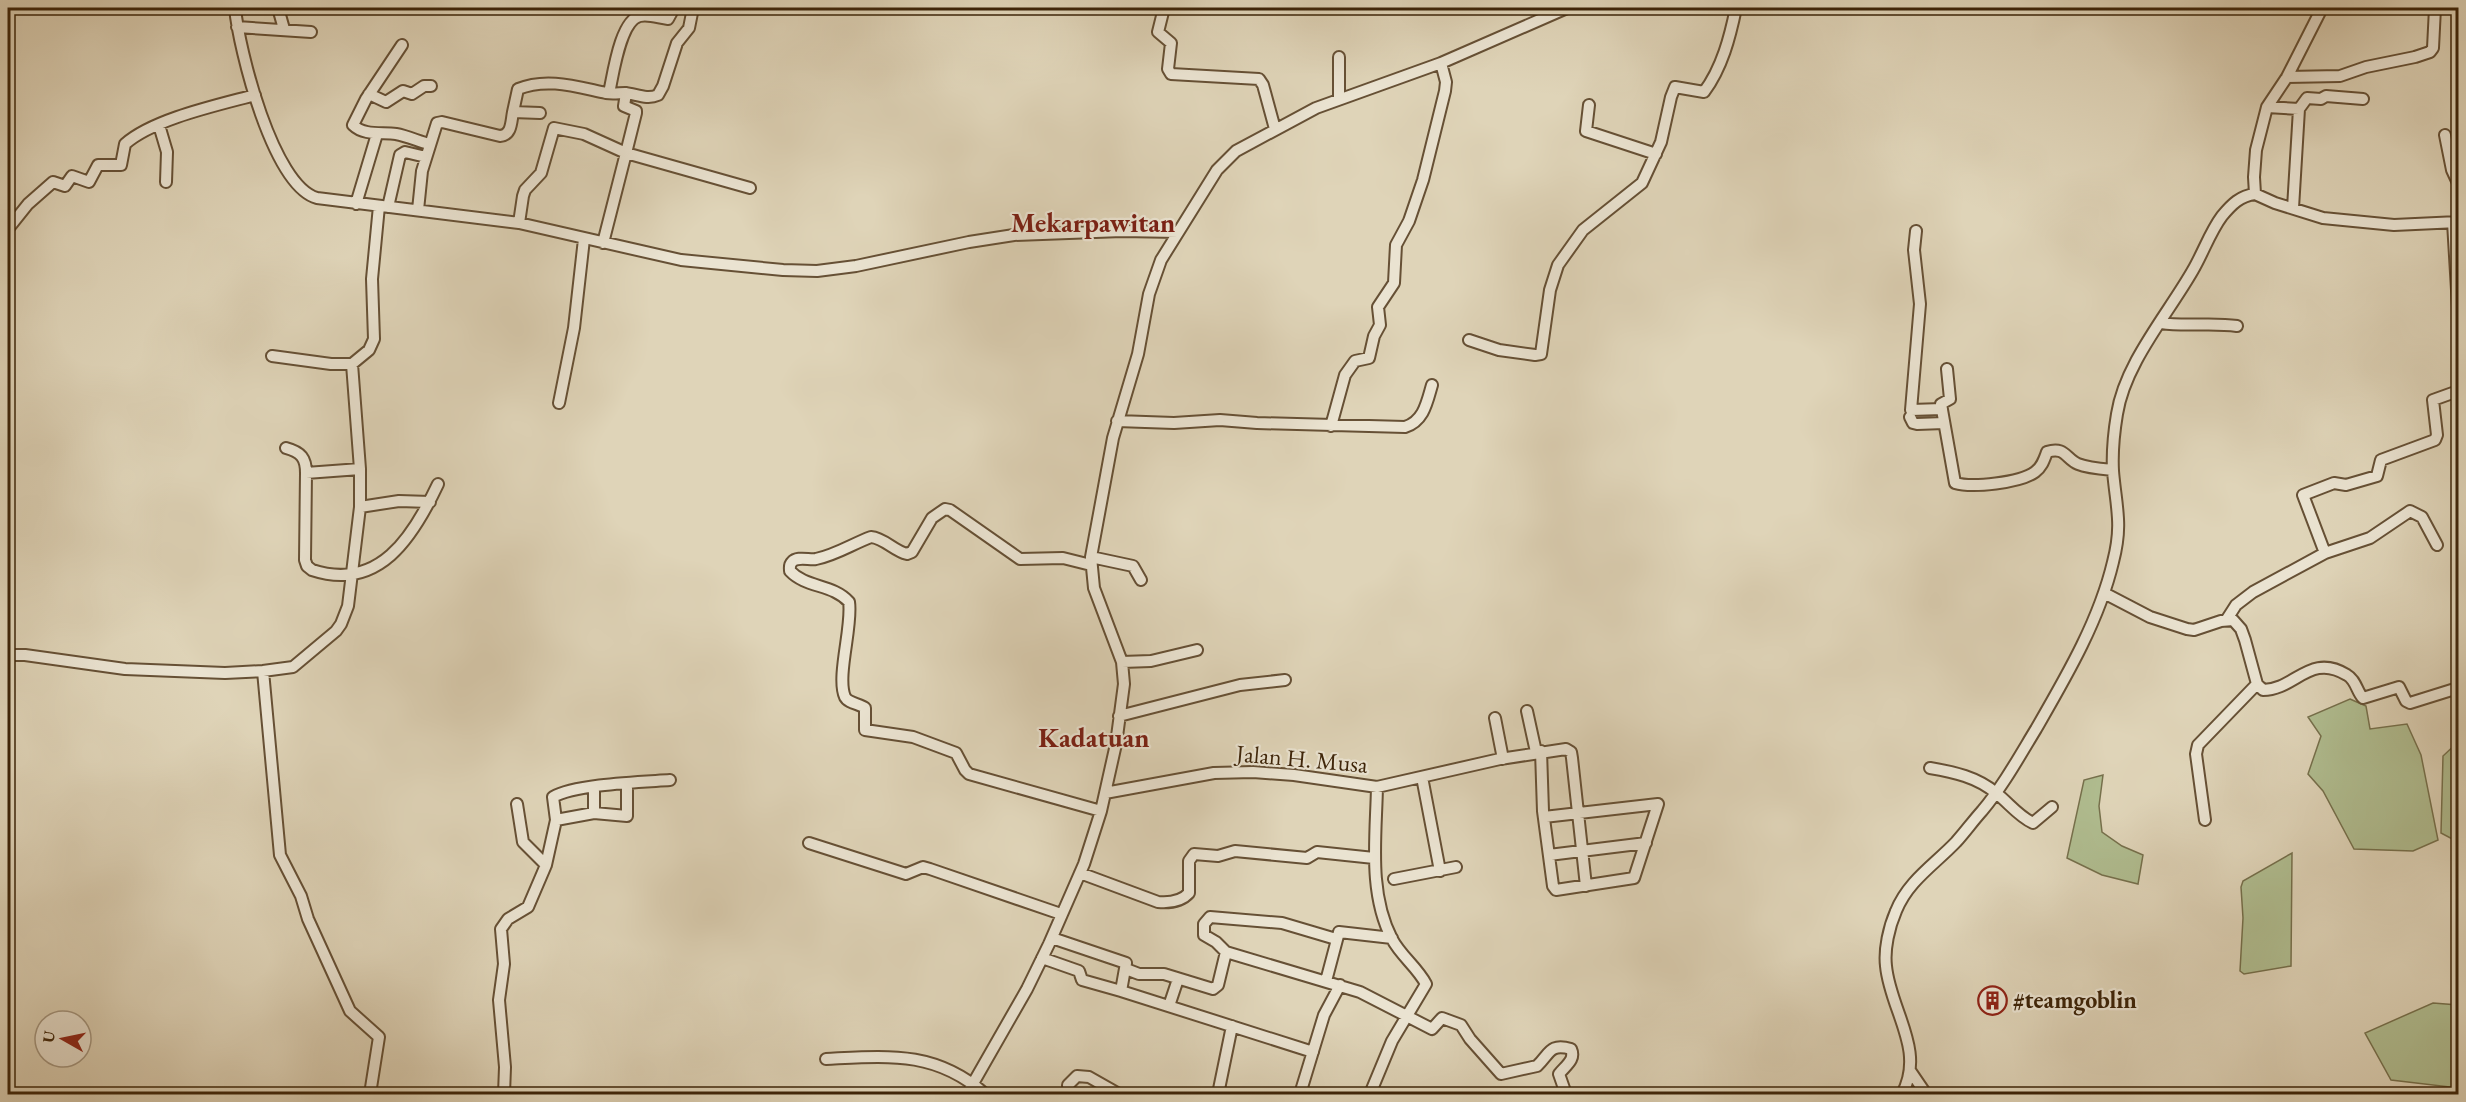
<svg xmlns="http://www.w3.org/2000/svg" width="2466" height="1102" font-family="'EB Garamond',serif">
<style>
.green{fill:#b0bd90;stroke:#76704c;stroke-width:1.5}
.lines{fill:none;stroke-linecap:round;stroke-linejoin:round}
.minor-casing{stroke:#665035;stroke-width:14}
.minor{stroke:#eae3d1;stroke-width:10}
.labels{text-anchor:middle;stroke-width:4.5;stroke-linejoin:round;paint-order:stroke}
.street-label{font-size:24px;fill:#3d2409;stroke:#eae3d1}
.poi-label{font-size:24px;font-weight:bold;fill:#3d2409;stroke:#eae3d1;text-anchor:start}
.quarter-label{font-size:27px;font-weight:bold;fill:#7a1f14;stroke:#eae3d1}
</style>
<rect width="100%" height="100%" fill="#dfd4b8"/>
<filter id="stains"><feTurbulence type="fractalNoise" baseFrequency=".00333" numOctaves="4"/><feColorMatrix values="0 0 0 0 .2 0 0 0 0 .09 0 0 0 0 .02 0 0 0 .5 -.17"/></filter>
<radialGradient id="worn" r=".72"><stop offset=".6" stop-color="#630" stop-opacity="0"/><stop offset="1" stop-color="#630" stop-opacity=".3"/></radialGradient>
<path class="green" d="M2350 699 2366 706 2370 729 2407 724 2421 755 2438 840 2413 851 2354 849 2323 791 2308 774 2321 736 2308 717Z
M2458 742V842L2441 833 2443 756Z
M2103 775 2099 806 2102 832 2122 846 2143 855 2138 884 2102 875 2067 858 2084 780Z
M2292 853 2291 966 2244 974 2240 971 2243 918 2241 887 2243 881Z
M2433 1003 2458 1005V1088L2391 1080 2365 1033Z"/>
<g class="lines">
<defs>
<path id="minor" d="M235 8C239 50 273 186 317 198L519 223 681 260 783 270 817 271 856 266 969 242 1014 235 1122 231 1178 232
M278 8 284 29
M1164 8 1158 32 1171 43 1168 69 1171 74 1259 79 1263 85 1275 129
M237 27 311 32
M402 45 366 99 353 125C364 136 382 132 396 134 407 136 418 141 429 144
M2287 77 2340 76 2366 67 2415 57 2430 52 2433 48 2435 8
M609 93C613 76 620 20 640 16 649 14 659 18 668 19L674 8
M369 94 386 102 403 91 412 94 424 86H431
M1339 99V57
M1589 105 1586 131 1656 154
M2267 107 2299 109 2307 98 2321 99 2326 96 2363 99
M513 112 518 89C547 77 577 87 606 93 613 94 619 93 625 93 636 94 647 100 658 95L663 86 677 43 689 28 693 8
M159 125 167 152 166 182
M2445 135 2452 170 2458 183
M2255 194 2275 203 2323 218 2394 225 2458 222
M356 204 377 134
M388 207 400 155 405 152 426 157
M2293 208 2299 109
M418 210 422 171 437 123 442 122 500 136C512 135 511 122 513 112L540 113
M2453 222 2458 307
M519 223 523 196 525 190 541 173 554 128 584 134 626 153 636 113V111L624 106 626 93
M8 229 28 204 53 182 65 186 72 176 89 182 98 165H121L125 144C153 119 218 105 255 95
M1916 231 1914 250 1920 304 1911 410 1942 409
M603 243 626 153 750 188
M2161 323C2187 327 2211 322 2237 326
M1469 340 1499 350 1535 355 1541 354 1550 290 1558 265 1583 230 1642 183 1661 142 1671 97 1675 87 1704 92C1722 68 1730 37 1736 8
M272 356 331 364H352
M1947 369 1950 399 1941 404 1955 483C1972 488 2020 483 2035 472 2042 467 2044 460 2047 452 2065 446 2066 459 2078 464 2088 468 2102 469 2113 470
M559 403 574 328 584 239
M1910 417 1913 423 1917 424 1944 423
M1117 421 1174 423 1220 420 1257 423 1405 427C1424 421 1427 402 1432 385
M1331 426 1345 375 1355 361 1369 358 1374 336 1380 325 1378 307 1394 283 1396 245 1409 221 1423 180 1445 91 1446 82 1441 63
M286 448C301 452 306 458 306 473
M360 469 306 473 305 560 307 566 312 570C379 592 413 537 438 484
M360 507 399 501 430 502
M2325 553 2303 495 2334 483 2346 485 2377 476 2381 460 2435 440 2437 435 2433 400 2458 391
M1091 557 1133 566 1141 580
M1091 565 1063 558 1020 559 950 510 945 509 932 518 912 552 907 554C894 551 884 538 871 537 852 544 836 555 816 559 809 560 797 556 792 562 789 565 790 567 790 571 806 588 833 584 849 602 853 625 836 677 845 697 848 703 860 704 865 708V730L913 737 956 753 965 770 969 774 1101 811
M2104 593 2150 617 2187 629 2194 630 2221 621 2233 620 2241 629 2245 640 2257 684 2263 690C2295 690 2310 652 2347 675 2356 680 2357 692 2363 698L2399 687 2406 701 2410 703 2458 688
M2227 619 2236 605 2253 592 2325 553 2370 538 2410 511 2422 517 2437 545
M8 655H25L125 669 225 673 263 671 293 667 336 631 341 624 348 606 360 507V469L352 364 369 350 374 339 372 279 379 206
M1122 662 1151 661 1197 650
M263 671 280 855 301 896 308 919 350 1011 379 1037 370 1094
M1527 711 1536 752
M1119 716 1240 685 1285 680
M1495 718 1503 759
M1541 751 1543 811 1553 886 1556 890 1634 878 1658 804 1544 817
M1930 768C1954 772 1977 777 1996 793 2009 803 2018 816 2033 823L2052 807
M1422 777 1440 871
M594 788V813
M1105 793 1214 773 1253 772 1294 775 1377 787 1500 759 1566 749 1571 752 1572 758 1586 886
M517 804 523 842 546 865
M556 820 594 813 627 816V784
M2205 820 2196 754 2198 745 2257 684
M809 843 906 874 923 867 930 869 1061 914
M1549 855 1646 843
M1080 873 1158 902C1170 903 1181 902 1189 893V861L1194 854 1218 856 1235 851 1307 858 1317 852 1374 858
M1394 879 1456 867
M1052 938 1126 963 1121 991 1313 1052
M1226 952 1216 942 1204 935V924L1210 917 1282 923 1336 939
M1042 958 1079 971 1082 980 1121 991
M1126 969 1139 974H1164L1213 989 1218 985 1226 952 1360 992 1432 1029 1442 1018 1461 1025 1470 1039 1501 1074 1537 1066C1550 1054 1549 1043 1571 1049 1576 1060 1565 1066 1559 1074L1566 1094
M1326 981 1339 932 1392 938
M1169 1006 1178 979
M826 1059C887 1056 935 1050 985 1094
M1911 1072 1926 1094
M504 1094 505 1067 499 1000 504 964 501 929 508 919 528 907 546 865 556 820 553 797C575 784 642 782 670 780
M967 1094 1027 989 1049 944 1084 864 1101 811 1116 744 1124 684 1122 662 1094 588 1091 557 1113 438 1138 354 1149 294 1161 260 1217 170 1236 151 1316 108 1441 63 1567 8
M1069 1094 1068 1085 1077 1076 1089 1077 1119 1094
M1218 1094 1232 1026
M1300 1094 1324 1015 1340 985
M1370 1094 1392 1041 1426 984C1417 967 1401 956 1392 939 1368 893 1376 837 1377 787
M1902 1094C1926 1050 1890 1010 1886 966 1884 949 1889 927 1896 911 1908 881 1934 865 1956 842 1965 832 1973 821 1982 811 2003 786 2019 757 2036 729 2066 677 2099 621 2113 562 2123 524 2116 507 2113 471 2112 452 2114 432 2117 414 2125 363 2168 314 2193 270 2203 253 2210 232 2222 216 2232 204 2240 196 2255 194L2254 177 2256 150 2267 107 2287 77 2322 8"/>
</defs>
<use href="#minor" class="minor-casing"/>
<use href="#minor" class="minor"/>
</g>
<defs>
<symbol id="building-ring" viewBox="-11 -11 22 22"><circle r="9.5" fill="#eae3d1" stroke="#8f2418" stroke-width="1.5"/><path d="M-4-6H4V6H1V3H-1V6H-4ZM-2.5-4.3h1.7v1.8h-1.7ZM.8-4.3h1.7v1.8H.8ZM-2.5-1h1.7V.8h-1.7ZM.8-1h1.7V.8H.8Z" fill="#8f2418"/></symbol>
</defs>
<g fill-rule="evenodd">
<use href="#building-ring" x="1976" y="984" width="33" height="33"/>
</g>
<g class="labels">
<g class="street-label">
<text transform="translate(1302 759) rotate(5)" y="8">Jalan H. Musa</text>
</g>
<g class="poi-label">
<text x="2013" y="1008">#teamgoblin</text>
</g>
<g class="quarter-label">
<text x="1093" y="232">Mekarpawitan</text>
<text x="1094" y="747">Kadatuan</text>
</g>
</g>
<rect width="2466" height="1102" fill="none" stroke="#dfd4b8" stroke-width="30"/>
<rect x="9" y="9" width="2448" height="1084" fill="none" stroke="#3d2409" stroke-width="3"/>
<rect x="15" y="15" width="2436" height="1072" fill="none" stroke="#3d2409" stroke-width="1.5"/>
<g transform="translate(63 1039) rotate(279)"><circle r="28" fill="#eae3d1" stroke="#a59781" stroke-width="1.5"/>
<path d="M0-4.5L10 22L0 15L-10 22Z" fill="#8f2418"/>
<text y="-9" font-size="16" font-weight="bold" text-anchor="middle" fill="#3d2409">U</text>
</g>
<rect width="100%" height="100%" filter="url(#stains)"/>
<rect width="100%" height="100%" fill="url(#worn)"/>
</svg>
